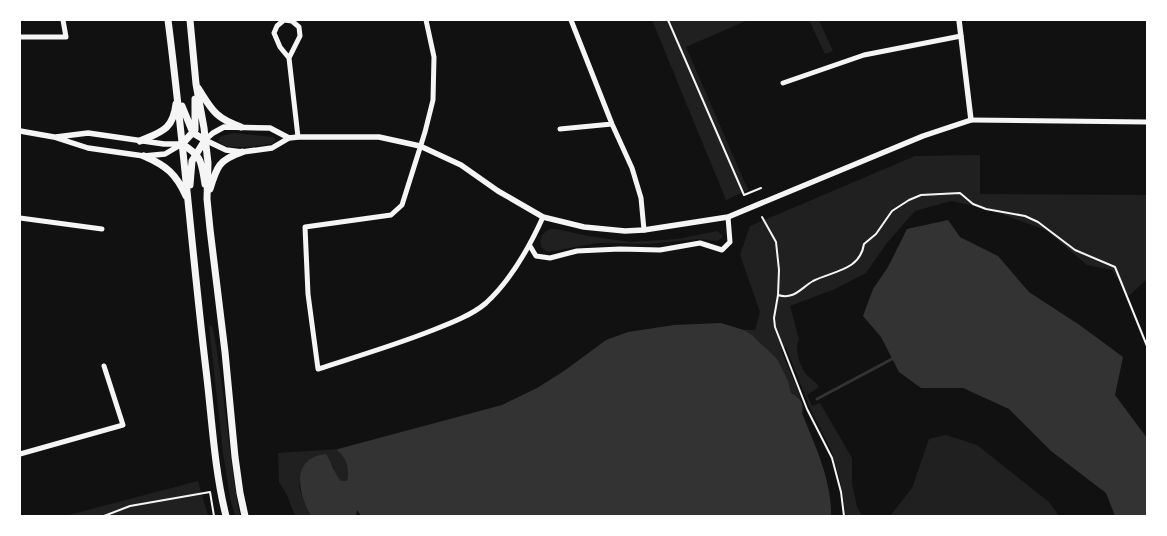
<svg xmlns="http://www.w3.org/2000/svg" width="1167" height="536" font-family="Roboto,sans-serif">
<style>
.green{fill:#202020}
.water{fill:#333}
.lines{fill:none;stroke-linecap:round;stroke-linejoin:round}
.stream{stroke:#333;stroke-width:3}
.path{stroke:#f5f5f5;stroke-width:2}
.minor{stroke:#f5f5f5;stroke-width:5}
.tertiary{stroke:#f5f5f5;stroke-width:5.5}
.secondary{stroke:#f5f5f5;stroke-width:7}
</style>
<rect width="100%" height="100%" fill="#111"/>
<path class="green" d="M652 20H748L686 47 748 190 726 200Z
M809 20H819L833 51 825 54Z
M234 133 273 137 276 140 272 144C259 145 226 152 218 141L221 136Z
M980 155V194L1147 195V279L1129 296 1112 270 1087 265 1046 230 985 208 951 201 915 211 887 243 866 273 835 289 790 306 799 339C794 349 800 368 808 376 812 380 815 381 819 387L807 395 812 406 820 403 852 458V483L857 507 862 516H846L840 480 831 450 810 408 786 347 781 350 802 400 791 393C784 368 767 345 744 330H755L760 312 740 255 750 226 915 156Z
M550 229H556L588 236 631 242 678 239 717 231 722 235V238L717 241 699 239 648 244 597 243 548 252 542 248C538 239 542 233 550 229Z
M209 326H212L213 329C225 391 228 454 240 516H235L230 498 223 453Z
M946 435 977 445 1049 502 1059 516H890L912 488 929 439Z
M338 449 337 451C349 458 349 469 347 481H341L336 476 333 465 301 473 299 488 311 516H295L287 495 279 482 278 453Z
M198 481 208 516H65Z"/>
<path class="water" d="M948 220 960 237 998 256 1029 292 1081 326 1123 357 1115 395 1147 438V516H1115L1106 493 1051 451 1009 409 963 388H921L899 372 881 337 863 316 873 289 888 267 907 229Z
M721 323 744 330 752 335 772 354 777 359 788 381 791 393C801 399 804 402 802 413 815 446 832 480 831 516H361L357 510 356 516H311C298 493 290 458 326 454 332 463 334 473 341 481H347C349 470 348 458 337 451L338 449 502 405 537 388 564 371 606 340 628 332 674 325Z"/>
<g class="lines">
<path class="stream" d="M817 399 892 359"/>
<path class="path" d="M668 20 744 195 761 188
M762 217 776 242 779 270 778 295 774 318 775 327 807 409 832 458 841 492 844 516
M778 295C794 300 801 288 813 281 832 271 860 271 864 244L876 234 892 211 909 200 921 195 960 193 973 204 986 209 1025 216 1038 222 1075 250 1115 267 1147 346
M104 516 130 506 210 492 214 516"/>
<path class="minor" d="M284 20 292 21 299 27 300 36 289 58 280 47 274 33 277 26Z
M426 20 434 57 433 100 425 132 402 205 391 215 305 227 308 294 318 369C355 357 392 346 428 332 446 325 471 316 486 303 511 280 529 248 543 217
M571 20 612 124 632 168 641 198 644 230
M20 37H66L63 20
M289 58 298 137
M783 83 864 55 961 36
M971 120 1147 122
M560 129 612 124
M20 218 102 229
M530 246 536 256 550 258 577 251 620 249 660 250 700 243 722 250 730 242 728 217
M20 454 123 425 104 366"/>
<path class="tertiary" d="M20 131 54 137 88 148 144 156 165 154 182 144
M56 137 88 133 164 144H181
M289 138 270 128 224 127 213 133 205 140 226 150 242 152 272 148 289 138 298 137H379L420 146 461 165 498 191 543 217 584 227 625 231 644 230 728 217 923 136 971 120 959 20"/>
<path class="secondary" d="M168 20C183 136 192 253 206 370 212 418 214 468 226 516
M190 20 196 84 204 128 208 163 207 199 210 229 225 352 235 457 240 493 245 516
M198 88C212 110 215 118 241 127
M182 106 193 133 205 140
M140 141C161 132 173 130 176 104
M182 144 195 130V99
M182 144C203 157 201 162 205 184
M144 156C167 166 176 174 186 196
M190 185 192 161 205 140
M210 189C217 166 219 160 242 152"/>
</g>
<rect width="1167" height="536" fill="none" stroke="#ffffff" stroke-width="42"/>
</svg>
